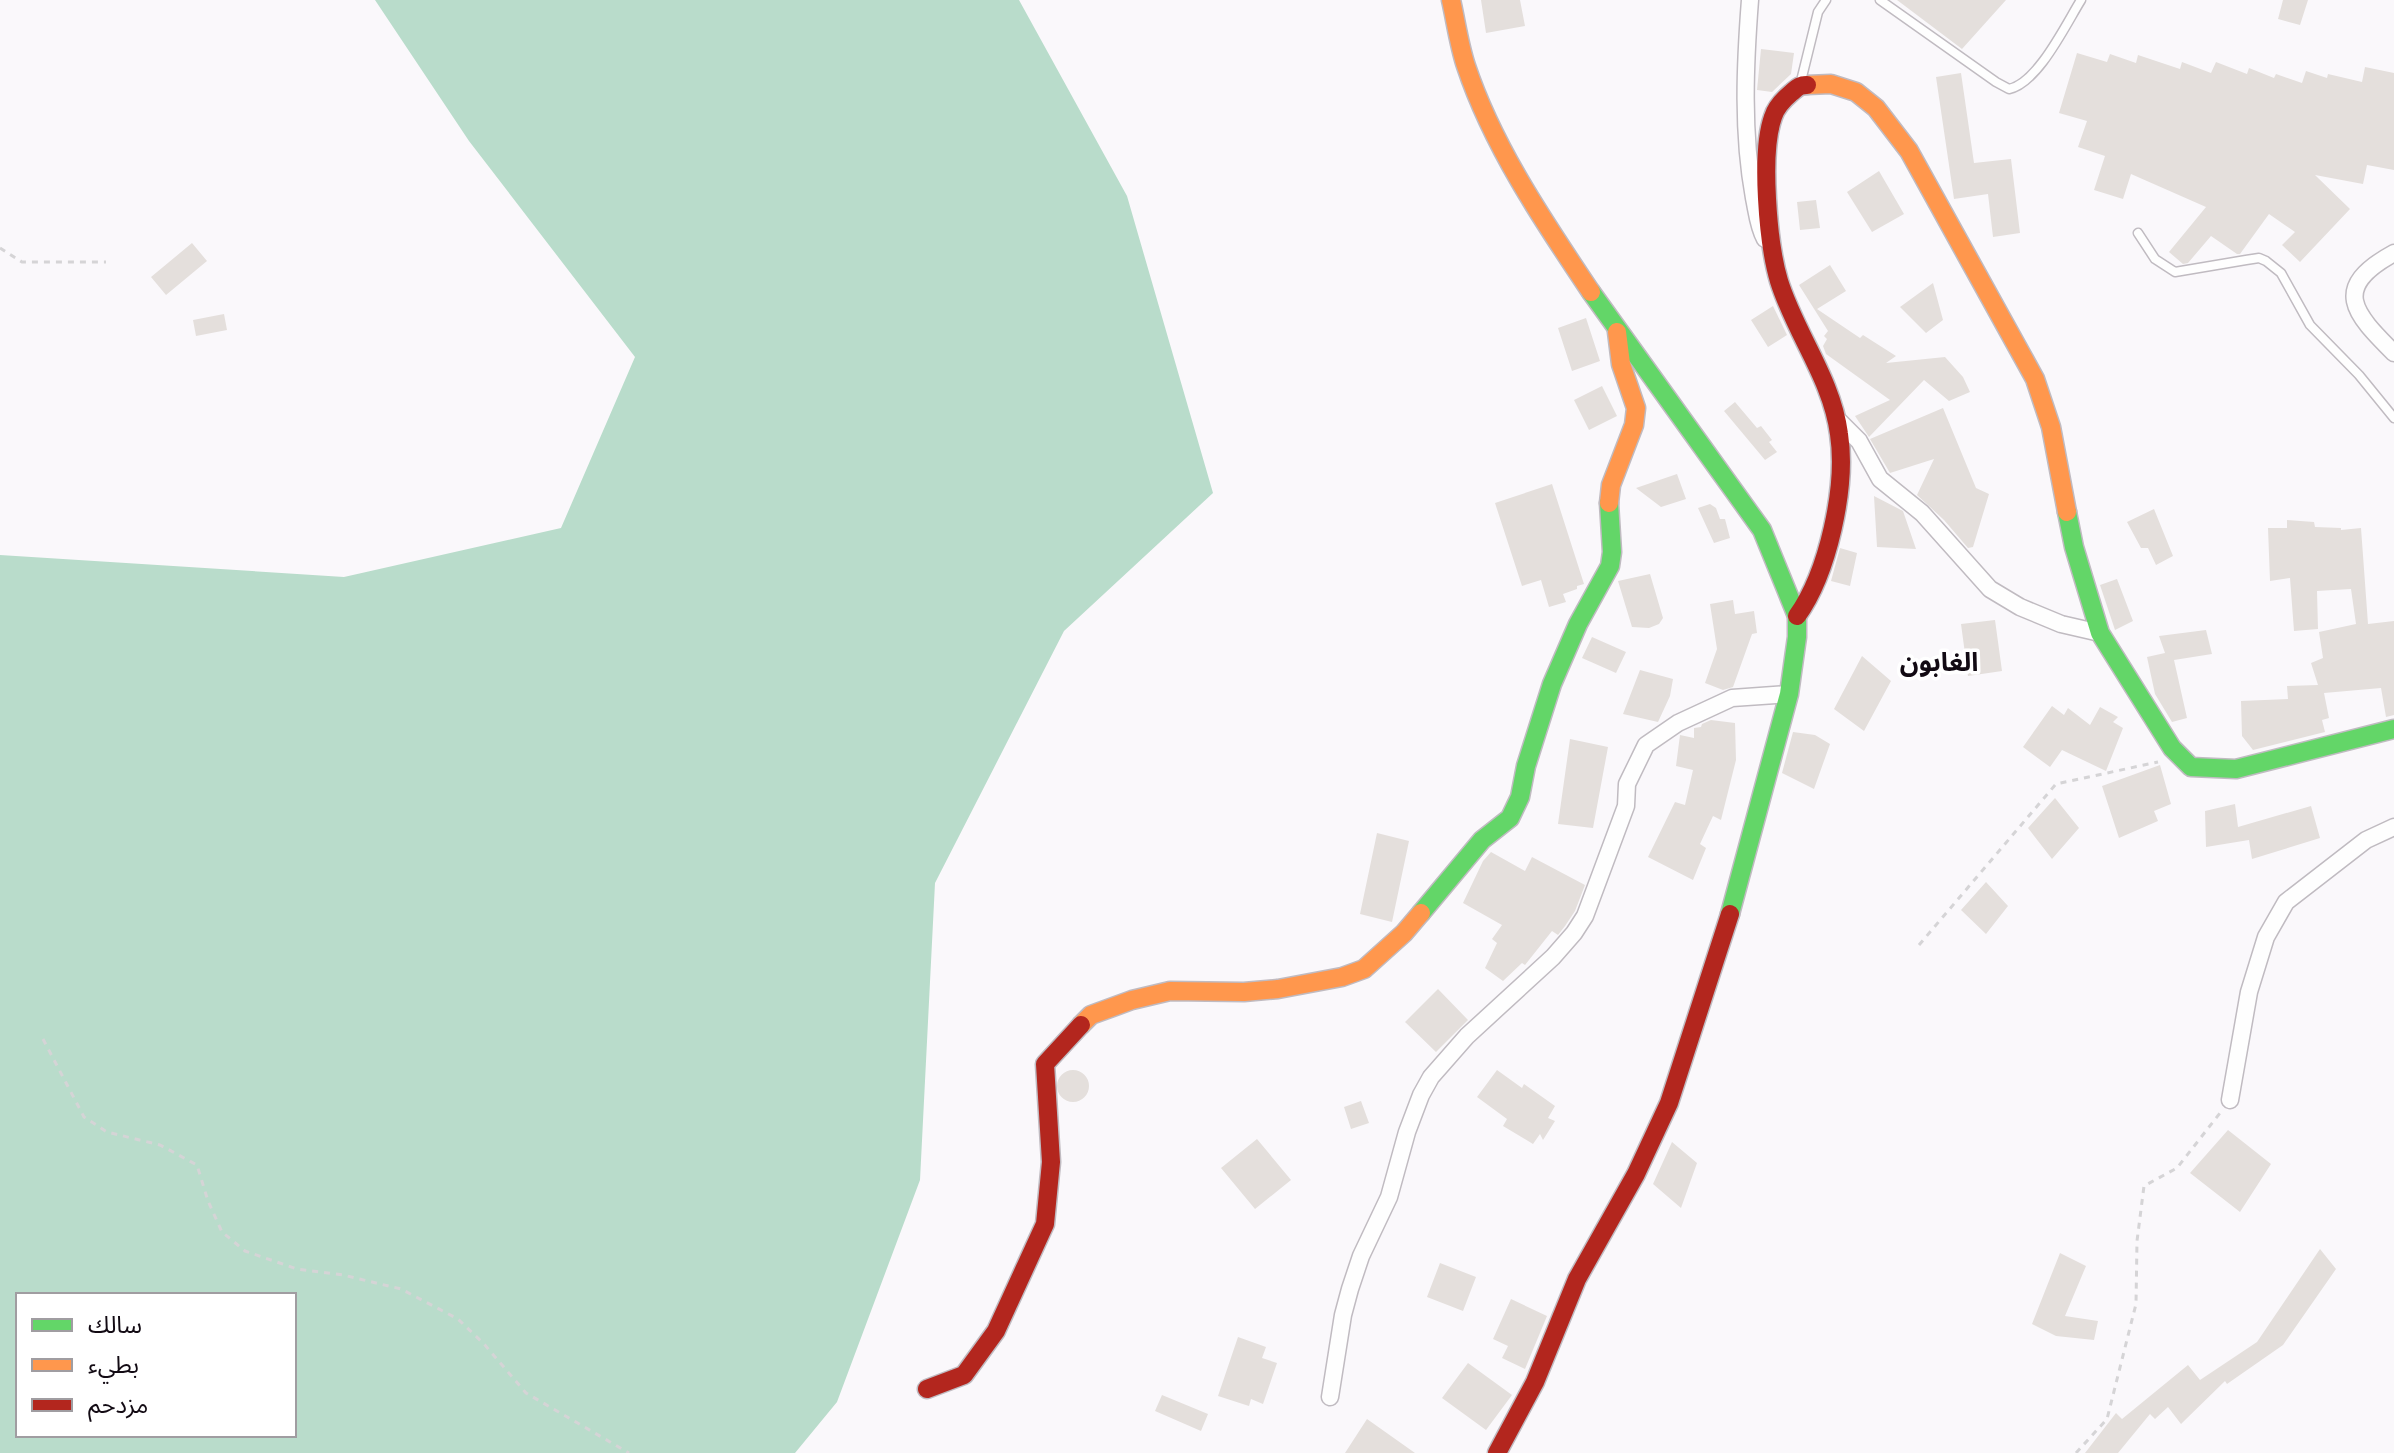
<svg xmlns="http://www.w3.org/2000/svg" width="2394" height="1453" font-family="'Varela Round','Noto Sans Arabic',sans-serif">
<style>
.forest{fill:#b9dccb;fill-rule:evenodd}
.building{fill:#e4dfdc}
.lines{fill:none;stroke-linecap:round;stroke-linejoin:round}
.lane-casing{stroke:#c0bbc1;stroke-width:11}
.street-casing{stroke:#c0bbc1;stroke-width:19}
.fast-casing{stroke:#c0bbc1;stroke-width:21}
.slow-casing{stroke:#c0bbc1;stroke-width:21}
.jam-casing{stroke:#c0bbc1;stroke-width:21}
.path{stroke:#d5d4d6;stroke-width:3;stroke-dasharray:6 6;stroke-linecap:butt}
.lane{stroke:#fefefe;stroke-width:8}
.street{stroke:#fefefe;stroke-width:16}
.fast{stroke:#63d668;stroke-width:18}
.slow{stroke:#ff974d;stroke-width:18}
.jam{stroke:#b3261e;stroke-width:18}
.labels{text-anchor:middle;stroke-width:7;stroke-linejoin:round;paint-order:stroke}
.quarter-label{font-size:26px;font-weight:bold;fill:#120a13;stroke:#fff}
</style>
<rect width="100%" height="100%" fill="#faf8fb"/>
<path class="forest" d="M375 0H1019L1127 196 1213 493 1064 631 935 883 920 1180 837 1402 795 1453H0V555L344 577 561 528 635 357 469 141ZM18 1295H294V1435H18Z"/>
<path class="building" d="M1481 0H1520L1525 26 1486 33Z
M1897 0H2006L1962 49Z
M2283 0H2308L2300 25 2278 19Z
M1761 49 1794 53 1791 74 1772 92 1757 90Z
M2077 53 2107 62 2110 54 2136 63 2138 55 2180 69 2182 62 2211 73 2216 62 2247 74 2249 68 2274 78 2276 74 2302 83 2306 71 2327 78 2328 74 2362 82 2365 67 2394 73V170L2367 165 2363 184 2315 175 2350 209 2300 262 2282 245 2295 232 2269 214 2240 254H2237L2211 236 2188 263 2183 264 2169 252 2206 207 2131 174 2123 199 2094 190 2105 156 2078 147 2087 121 2059 113Z
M1961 73 1974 163 2011 159 2020 233 1993 237 1988 194 1954 199 1936 77Z
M1879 171 1904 214 1872 232 1847 192Z
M1816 200 1820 228 1800 230 1797 202Z
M192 243 207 261 166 295 151 277Z
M1830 265 1846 291 1817 309 1860 338 1863 335 1896 356 1886 363 1945 357 1963 377 1970 392 1949 401 1924 380 1869 437 1855 416 1890 400 1826 354 1823 346 1827 339 1824 336 1828 331 1799 285Z
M1933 283 1943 320 1926 333 1900 307Z
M1773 306 1787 335 1768 347 1751 320Z
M224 314 227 330 196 336 193 320Z
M1586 318 1600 361 1572 371 1558 328Z
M1602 386 1617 416 1589 430 1574 400Z
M1735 402 1757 428 1761 426 1772 440 1769 442 1777 452 1765 460 1724 411Z
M1943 408 1976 488 1989 494 1973 547 1968 548 1944 520 1917 495 1934 459 1890 473 1870 439Z
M1677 474 1686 499 1661 507 1636 488Z
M1552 484 1584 584 1577 586V589L1563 594 1566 602 1549 607 1541 580 1522 586 1495 503Z
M1874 496 1903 511 1916 549 1877 547Z
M1710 504 1716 508 1720 519H1725L1730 538 1714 543 1698 508Z
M2154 509 2173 556 2156 565 2148 548H2141L2127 522Z
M2287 520 2314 522 2315 527 2341 528V530L2361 528 2368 624 2394 621V715L2386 717 2381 688 2324 693 2329 718 2322 720 2325 732 2253 750 2242 736 2241 701 2288 699 2287 686 2318 685 2311 663 2323 658 2319 632 2356 624 2351 589 2317 591 2318 629 2294 631 2290 578 2270 581 2268 528H2287Z
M1840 548 1857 553 1850 586 1831 581Z
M1650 574 1663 618 1659 624 1649 628 1632 627 1618 581Z
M2117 579 2133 621 2115 630 2100 585Z
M1733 600 1735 614 1754 611 1757 633 1752 634 1733 687 1723 690 1705 683 1717 649 1710 604Z
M1995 620 2002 671 1968 676 1961 624Z
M2206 630 2212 654 2174 660 2187 718 2172 722 2155 694 2147 657 2165 653 2159 636Z
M1592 637 1626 652 1616 673 1582 658Z
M1862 656 1891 681 1864 731 1834 709Z
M1640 670 1673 679 1670 696 1658 722 1623 714Z
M2052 706 2064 715 2068 708 2090 725 2100 707 2118 717 2113 722 2123 728 2106 771 2062 750 2050 767 2023 747Z
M1711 720 1735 723 1736 760 1721 820 1713 816 1700 844 1706 848 1693 880 1648 857 1675 802 1685 805 1693 770 1676 766 1680 735 1694 738V728L1701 727 1702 724Z
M1793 732 1815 735 1830 744 1814 789 1782 773Z
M1570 739 1608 747 1593 828 1558 824Z
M2160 765 2171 804 2154 811 2158 821 2119 838 2102 786Z
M2055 798 2079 828 2052 859 2028 828Z
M2235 804 2238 827 2311 806 2320 838 2252 859 2249 840 2206 847 2205 811Z
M1377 833 1409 841 1392 922 1360 914Z
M1491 852 1525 871 1532 857 1585 885 1575 911 1565 926 1558 935 1552 931 1525 965 1522 963 1503 981 1485 968 1497 943 1492 939 1502 925 1463 903 1483 861Z
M1986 882 2008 906 1986 934 1961 910Z
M1438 989 1468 1020 1436 1052 1405 1022Z
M1497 1070 1522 1088 1524 1084 1555 1106 1548 1118 1555 1121 1543 1140 1540 1134 1533 1144 1503 1126 1507 1119 1477 1097Z
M1057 1086a16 16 0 1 1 32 0a16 16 0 1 1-32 0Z
M1361 1101 1369 1123 1351 1129 1344 1107Z
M2228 1130 2271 1164 2240 1212 2190 1173Z
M1257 1139 1291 1180 1255 1209 1221 1168Z
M1672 1142 1697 1163 1681 1208 1653 1184Z
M2320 1249 2336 1269 2283 1345 2227 1384 2225 1381 2181 1424 2168 1407 2155 1419 2150 1414 2118 1453H2085L2116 1413 2122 1419 2188 1365 2200 1380 2257 1342Z
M2060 1253 2086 1266 2065 1316 2098 1321 2094 1340 2056 1336 2032 1324Z
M1440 1263 1476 1277 1463 1311 1427 1297Z
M1511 1299 1547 1316 1525 1369 1502 1358 1508 1346 1493 1339Z
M1238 1337 1266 1347 1262 1358 1277 1363 1263 1404 1251 1399 1249 1406 1218 1396Z
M1468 1363 1512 1395 1486 1430 1442 1398Z
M1162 1395 1208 1414 1201 1431 1155 1411Z
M1367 1419 1415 1453H1345Z"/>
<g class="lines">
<defs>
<path id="lane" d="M1880 0 1996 82 2009 89C2038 83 2066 24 2081 0
M1800 85 1818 12 1826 0
M2138 233 2155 259 2175 272 2246 260 2259 258 2266 261 2281 273 2310 325 2359 375 2394 418"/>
<path id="street" d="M1750 0C1745 65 1742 133 1754 198 1757 212 1758 226 1765 239
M2394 253C2330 288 2354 313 2394 353
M1837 419 1859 441 1880 479 1922 513 1990 589 2020 607 2061 624 2100 633
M2230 1100 2249 992 2266 937 2286 902 2366 840 2394 827
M1330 1397 1343 1315 1350 1289 1361 1256 1389 1197 1407 1132 1421 1095 1431 1077 1467 1036 1553 957 1574 933 1585 916 1626 806 1627 784 1646 745 1678 723 1732 698 1789 694"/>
<path id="fast" d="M1591 292 1762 530 1797 616V637L1789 694 1730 914
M2067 512 2074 547 2100 633 2172 748 2191 767 2236 769 2394 729
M1421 913 1482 840 1510 818 1520 797 1526 766 1552 684 1578 624 1610 566 1612 552 1609 503"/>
<path id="slow" d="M1451 0C1456 22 1459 45 1466 66 1493 147 1544 222 1591 292
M1807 85 1831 84 1856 92 1876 108 1909 151 2035 379 2051 427 2067 512
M1609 503 1611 485 1634 425 1636 408 1621 364 1617 332
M1081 1025 1091 1015 1132 1000 1170 991 1244 992 1278 989 1342 977 1364 969 1404 933 1421 913"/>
<path id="jam" d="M1797 616C1828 573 1847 487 1839 434 1832 379 1795 333 1779 281 1768 244 1760 153 1773 117 1776 107 1784 99 1791 93 1797 88 1799 85 1807 85
M927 1389 964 1375 996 1331 1045 1224 1051 1162 1045 1064 1081 1025
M1497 1453 1535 1382 1577 1279 1636 1174 1669 1103 1730 914"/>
</defs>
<use href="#lane" class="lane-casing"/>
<use href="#street" class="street-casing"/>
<use href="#fast" class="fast-casing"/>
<use href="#slow" class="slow-casing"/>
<use href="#jam" class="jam-casing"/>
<path class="path" d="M0 248 22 262H106
M1919 945 2056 784 2158 762
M43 1039 84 1117 107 1132 160 1145 197 1165 208 1201 222 1232 245 1251 297 1269 343 1275 401 1289 458 1319 484 1344 526 1393 629 1453
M2076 1453 2107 1419 2136 1304 2137 1241 2144 1186 2177 1168 2220 1113"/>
<use href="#lane" class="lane"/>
<use href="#street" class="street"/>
<use href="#fast" class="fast"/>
<use href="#slow" class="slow"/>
<use href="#jam" class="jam"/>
</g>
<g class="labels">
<g class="quarter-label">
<text x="1939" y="671">الغابون</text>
</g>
</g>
<rect x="16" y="1293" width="280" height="144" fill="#ffffff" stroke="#a09da1" stroke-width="2"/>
<rect x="32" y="1319" width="40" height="12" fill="#63d668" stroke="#a09da1" stroke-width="2"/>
<text x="88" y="1333" font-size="24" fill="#120a13">سالك</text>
<rect x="32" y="1359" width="40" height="12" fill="#ff974d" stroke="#a09da1" stroke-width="2"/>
<text x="88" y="1373" font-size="24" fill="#120a13">بطيء</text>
<rect x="32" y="1399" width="40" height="12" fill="#b3261e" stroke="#a09da1" stroke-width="2"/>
<text x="88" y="1413" font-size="24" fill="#120a13">مزدحم</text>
</svg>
